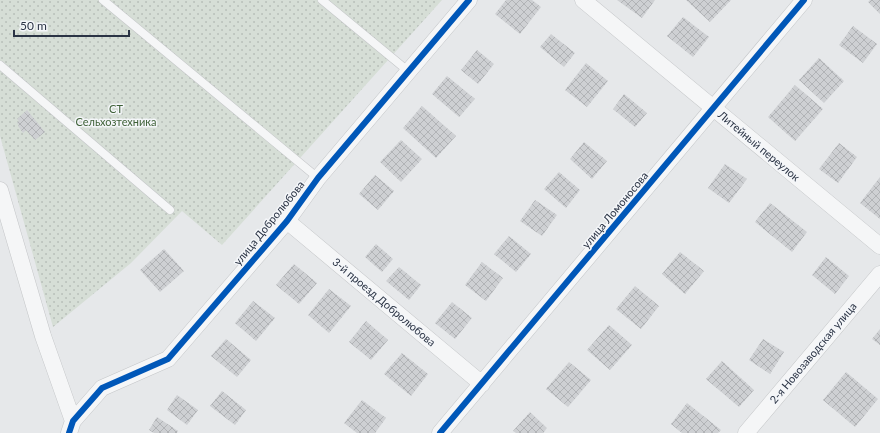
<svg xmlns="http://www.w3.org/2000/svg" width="880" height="433" font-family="Lato,sans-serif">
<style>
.garden{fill:url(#garden-dots)}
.building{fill:url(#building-cross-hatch)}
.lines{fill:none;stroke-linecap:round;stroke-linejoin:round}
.service-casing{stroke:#c4c6c8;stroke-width:9}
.minor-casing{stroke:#c4c6c8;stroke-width:17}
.service{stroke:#f5f6f7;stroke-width:8}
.minor{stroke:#f5f6f7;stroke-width:16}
.cycleway-casing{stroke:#f4f6f9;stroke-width:8}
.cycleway{stroke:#0057b8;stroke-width:6}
.labels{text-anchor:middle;stroke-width:3;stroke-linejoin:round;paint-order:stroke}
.park-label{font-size:11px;fill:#3f6138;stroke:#f4f6f9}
.street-label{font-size:11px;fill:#2b3445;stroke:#f4f6f9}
</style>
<defs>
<pattern id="garden-dots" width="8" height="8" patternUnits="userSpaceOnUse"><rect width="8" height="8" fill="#d6ded6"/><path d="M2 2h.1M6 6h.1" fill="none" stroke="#b8bfb9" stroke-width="1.8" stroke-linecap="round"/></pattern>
<pattern id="building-cross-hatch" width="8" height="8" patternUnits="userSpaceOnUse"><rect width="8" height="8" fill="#ced0d3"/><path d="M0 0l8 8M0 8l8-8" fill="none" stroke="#b1b3b6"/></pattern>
</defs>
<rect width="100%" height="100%" fill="#e6e8ea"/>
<path class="garden" d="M0 0H442L222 245 182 211 131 263 53 327 0 136Z"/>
<path class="building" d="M506 0H532L541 7 520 34 495 14Z
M617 0H655L642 18Z
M686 0H731L710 22Z
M870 0H880V14L868 2Z
M683 17 709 37 693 57 667 36Z
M853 26 877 44 863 63 839 45Z
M551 34 575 53 564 67 540 47Z
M477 50 494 64 478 84 461 70Z
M819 58 844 81 824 103 799 80Z
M586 63 608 81 587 107 565 90Z
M447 76 475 99 459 117 432 94Z
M795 85 823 109 795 141 768 117Z
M624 94 647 113 635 127 613 109Z
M422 106 456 136 436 158 403 128Z
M27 110 45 132 35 140 26 130 23 133 18 126 19 125 17 123 19 121 17 119Z
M401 140 422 159 401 182 380 162Z
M584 142 607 161 592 179 570 159Z
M839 143 857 157 838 183 819 169Z
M725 164 747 179 729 203 708 188Z
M559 172 580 190 566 208 544 189Z
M375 175 394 191 378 210 359 194Z
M880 177V219L860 203Z
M535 200 557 215 542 236 520 221Z
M770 203 807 232 792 252 755 222Z
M509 236 531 254 516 272 494 254Z
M376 244 393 259 382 272 365 257Z
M164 249 184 271 160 292 140 270Z
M680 252 704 271 685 294 662 274Z
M826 257 849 276 835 294 812 275Z
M482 262 503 278 486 301 465 285Z
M294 264 317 283 299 304 276 285Z
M399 267 421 285 409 300 386 281Z
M635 286 659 306 641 329 616 309Z
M329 289 351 306 329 333 308 315Z
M253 301 275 318 256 341 235 323Z
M452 302 472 318 455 339 435 323Z
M366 321 388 340 371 360 349 342Z
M609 325 632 345 610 370 587 350Z
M880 329V345L872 339Z
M226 339 251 360 237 377 211 356Z
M763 339 784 352 770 374 749 360Z
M402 353 428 374 411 396 384 374Z
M722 361 754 390 739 407 706 379Z
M569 362 591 380 568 407 546 389Z
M846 372 878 399 855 427 823 400Z
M222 391 246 410 235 425 210 406Z
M177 395 198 410 187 425 167 410Z
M362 400 386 418 375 433H357L344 423Z
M687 403 721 430 718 433H682L671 424Z
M530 412 547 428 543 433H516L513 431Z
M157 417 178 431 177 433H154L149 430Z"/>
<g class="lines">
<defs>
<path id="service" d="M103 0 318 178
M322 0 408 71
M0 65 170 210"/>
<path id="minor" d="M583 0 880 246
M0 190 43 336 73 421
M287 221 482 384
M69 433 73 421 102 388 168 359 287 221 318 178 469 0
M440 433 804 0
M746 433 880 274"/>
</defs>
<use href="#service" class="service-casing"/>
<use href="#minor" class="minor-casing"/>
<use href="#service" class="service"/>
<use href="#minor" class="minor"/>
<defs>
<path id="cycleway" d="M69 433 73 421 102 388 168 359 287 221 318 178 469 0
M440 433 804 0"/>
</defs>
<use href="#cycleway" class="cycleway-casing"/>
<use href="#cycleway" class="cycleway"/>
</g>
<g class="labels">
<g class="park-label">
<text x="116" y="113">СТ<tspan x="116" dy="13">Сельхозтехника</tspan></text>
</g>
<g class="street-label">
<text transform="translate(759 146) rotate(40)" y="4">Литейный переулок</text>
<text transform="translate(615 210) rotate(-50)" y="4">улица Ломоносова</text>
<text transform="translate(269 223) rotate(-51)" y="4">улица Добролюбова</text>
<text transform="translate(384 302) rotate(40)" y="4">3-й проезд Добролюбова</text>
<text transform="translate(813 353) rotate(-50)" y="4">2-я Новозаводская улица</text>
</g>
</g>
<path d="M14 30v6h115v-6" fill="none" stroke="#2b3445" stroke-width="2"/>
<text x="20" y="30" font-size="12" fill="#2b3445" stroke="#f4f6f9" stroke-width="3" paint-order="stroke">50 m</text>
</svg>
